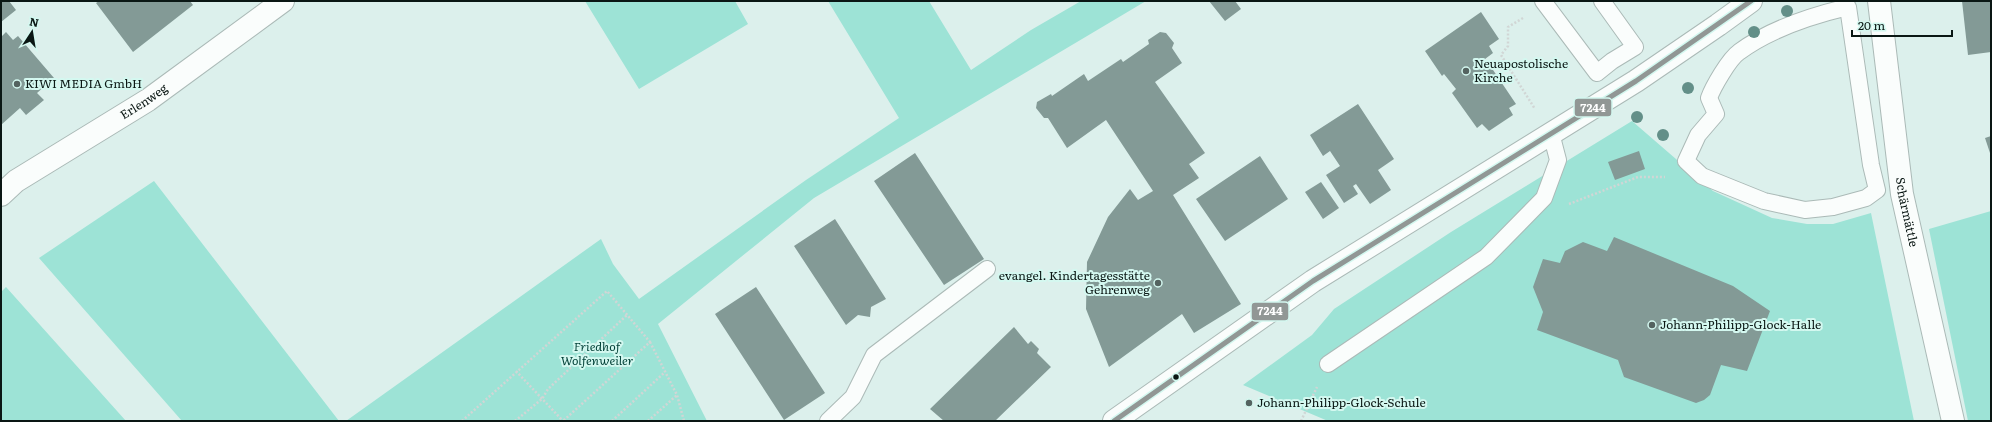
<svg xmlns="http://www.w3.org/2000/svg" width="1992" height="422" font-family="Literata,serif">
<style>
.green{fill:#9de3d6}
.building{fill:#839a96}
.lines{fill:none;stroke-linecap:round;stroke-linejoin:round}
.lane-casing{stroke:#abbab7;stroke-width:18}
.street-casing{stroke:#abbab7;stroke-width:24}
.path{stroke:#d1d6d5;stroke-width:2.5;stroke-dasharray:2 2;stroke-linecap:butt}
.lane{stroke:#fafdfc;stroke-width:16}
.street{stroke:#fafdfc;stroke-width:22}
.bus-1-casing{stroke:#d4f8f0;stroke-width:8}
.bus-1{stroke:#919795;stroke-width:5}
.tree{fill:#638f88}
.poi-dot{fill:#546360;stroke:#d4f8f0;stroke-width:1.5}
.bus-dot{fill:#0a1714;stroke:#d4f8f0;stroke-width:1.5}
.labels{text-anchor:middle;stroke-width:4;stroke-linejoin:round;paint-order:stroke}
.poi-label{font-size:12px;fill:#0a1714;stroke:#d4f8f0;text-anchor:start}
.street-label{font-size:12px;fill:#0a1714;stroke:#d4f8f0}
.park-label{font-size:12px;font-style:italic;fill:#003f36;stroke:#d4f8f0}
.line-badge{stroke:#d4f8f0;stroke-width:1.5}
.badge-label{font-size:11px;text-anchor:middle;font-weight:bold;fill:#fff}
</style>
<rect width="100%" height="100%" fill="#dcf0ec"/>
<path class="green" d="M585 1H735L748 24 639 89Z
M828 1H929L971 70 1031 30 1081 1H1146L814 198 658 324 707 421H346L601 239 613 264 639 299 806 180 899 118Z
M1632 121 1713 191 1772 218 1807 224H1833L1871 213 1914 421H1328L1243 385 1312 335 1334 309 1451 232Z
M154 181 339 421H182L39 258Z
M1991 211V421H1968L1929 229Z
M6 287 126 421 1 420V292Z"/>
<path class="building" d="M1 1H9L16 10 1 22Z
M99 1H190L193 5 133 52 96 3Z
M1209 1H1235L1241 9 1225 21Z
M1962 1H1991V52L1968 55Z
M1481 12 1499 39 1489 46 1493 53 1481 62 1484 66 1491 67 1516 104 1509 108 1513 115 1489 131 1482 124 1477 128 1452 93 1456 89 1444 74 1442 76 1425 51Z
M6 32 13 40 18 36 54 78 37 93 44 100 26 115 20 108 1 125V37Z
M1160 32 1166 33 1174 43 1172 48 1182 63 1155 82 1205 153 1189 164 1199 178 1173 195 1241 304 1194 333 1182 314 1109 367 1086 309 1087 262 1108 217 1130 189 1138 200 1153 191 1106 120 1067 148 1048 118H1044L1036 108 1037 102 1051 94 1052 96 1084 74 1088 81 1121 59 1123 62 1149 44 1148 40Z
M1358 104 1394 159 1378 170 1391 190 1370 204 1356 184 1353 186 1358 194 1344 203 1326 175 1340 166 1330 151 1323 156 1310 135Z
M1991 136V156L1985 138Z
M1639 151 1645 169 1615 180 1608 162Z
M915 153 984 259 944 285 874 181Z
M1260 156 1288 199 1225 241 1196 199Z
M1321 182 1339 208 1323 219 1305 192Z
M835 219 886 299 871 307 870 317 858 315 846 325 794 246Z
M1614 237 1733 286 1770 311 1747 371 1721 365 1710 395 1704 400 1696 403 1624 377 1618 360 1537 330 1543 312 1533 287 1543 259 1560 263 1565 251 1583 242 1607 251Z
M756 287 825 393 784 420 715 314Z
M1014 327 1028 344 1031 341 1039 349 1037 353 1051 367 995 421H944L930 409Z"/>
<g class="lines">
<defs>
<path id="lane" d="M1543 1 1597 73 1612 61 1635 47 1602 1
M1848 7 1871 165 1877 190 1866 198 1833 207 1805 210 1764 201 1702 176 1686 161 1698 135 1716 114 1709 98C1713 87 1729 59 1739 52 1770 29 1810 16 1848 7Z
M1328 364 1486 257 1544 198 1558 160 1551 133
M828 421 853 397 874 355 987 269"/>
<g id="street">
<path id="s1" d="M1879 1 1902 194 1953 421"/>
<path id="s2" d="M1 195 16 181 148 100 283 1"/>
<path d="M1114 421 1313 281 1636 81 1718 25 1751 1"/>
</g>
</defs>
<use href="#lane" class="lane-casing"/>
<use href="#street" class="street-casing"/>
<path class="path" d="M1523 18 1508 27V46L1501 55 1535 109
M1569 204 1638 177H1665
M650 342 677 395 684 421
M516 371 563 421
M462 421 607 291 650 342 563 421
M515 421 542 399 548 389 627 315
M612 421 665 372
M648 421 677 395
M1301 421 1317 387"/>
<use href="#lane" class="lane"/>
<use href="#street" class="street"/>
<defs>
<path id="bus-1" d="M1114 421 1313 281 1636 81 1751 1"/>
</defs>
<use href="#bus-1" class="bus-1-casing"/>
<use href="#bus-1" class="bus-1"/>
</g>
<g class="tree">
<circle cx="1787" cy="11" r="6"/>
<circle cx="1754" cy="32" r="6"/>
<circle cx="1688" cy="88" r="6"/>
<circle cx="1637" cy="117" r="6"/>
<circle cx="1663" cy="135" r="6"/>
</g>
<g class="poi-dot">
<circle cx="1466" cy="71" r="4"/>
<circle cx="17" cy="84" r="4"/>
<circle cx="1158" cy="283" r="4"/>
<circle cx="1652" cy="325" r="4"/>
<circle cx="1249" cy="403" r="4"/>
</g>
<circle class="bus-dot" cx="1176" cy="377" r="3.5"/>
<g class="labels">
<g class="poi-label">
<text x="1474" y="68">Neuapostolische<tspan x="1474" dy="14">Kirche</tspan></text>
<text x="25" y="88">KIWI MEDIA GmbH</text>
<text x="1150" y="280" text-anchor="end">evangel. Kindertagesstätte<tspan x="1150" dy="14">Gehrenweg</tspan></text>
<text x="1660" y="329">Johann-Philipp-Glock-Halle</text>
<text x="1257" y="407">Johann-Philipp-Glock-Schule</text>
</g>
<g class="street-label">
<text dy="4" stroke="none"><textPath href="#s2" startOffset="171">Erlenweg</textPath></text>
<text dy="4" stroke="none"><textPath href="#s1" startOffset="213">Schärmättle</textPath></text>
</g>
<g class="park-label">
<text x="597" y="351">Friedhof<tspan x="597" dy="14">Wolfenweiler</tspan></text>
</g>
</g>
<g class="line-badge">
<rect x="1574" y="98" width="38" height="19" rx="4" fill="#919795"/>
<rect x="1251" y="302" width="38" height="19" rx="4" fill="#919795"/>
</g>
<g class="badge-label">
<text x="1593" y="112">7244</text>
<text x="1270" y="315">7244</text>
</g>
<rect width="1992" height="422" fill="none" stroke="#0a1714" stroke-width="4"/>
<g transform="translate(32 32) rotate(12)" stroke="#d4f8f0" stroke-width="3" paint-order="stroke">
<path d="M0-3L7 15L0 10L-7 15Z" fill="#0a1714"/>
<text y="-6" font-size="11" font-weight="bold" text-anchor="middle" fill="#0a1714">N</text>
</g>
<path d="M1852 30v6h100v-6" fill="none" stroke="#0a1714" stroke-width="2"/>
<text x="1858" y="30" font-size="12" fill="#0a1714" stroke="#d4f8f0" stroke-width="3" paint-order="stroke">20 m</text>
</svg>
